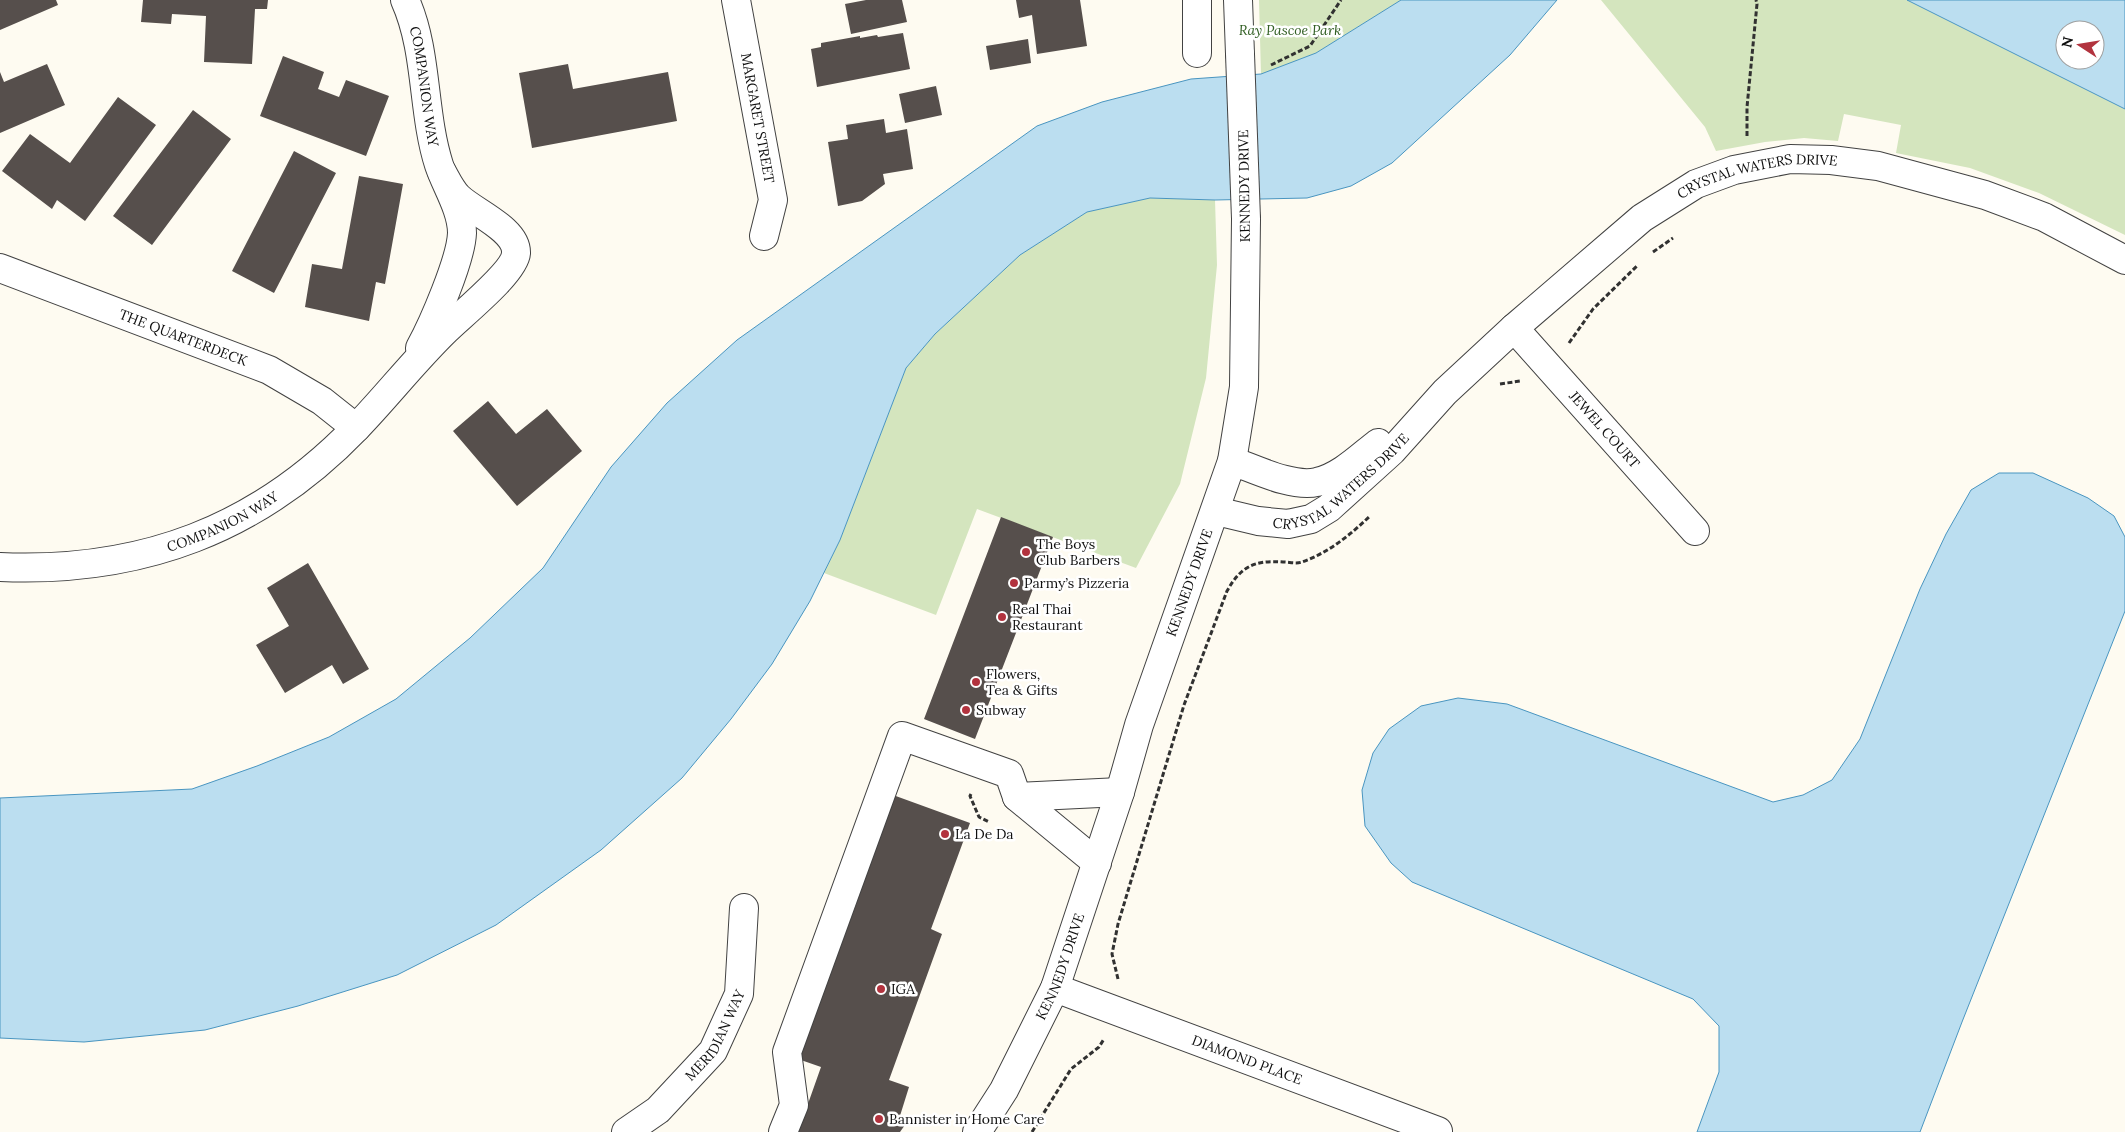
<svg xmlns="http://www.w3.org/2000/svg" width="2125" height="1132" font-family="Lora,serif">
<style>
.green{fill:#d4e5be}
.water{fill:#bbdef0;stroke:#4995c0;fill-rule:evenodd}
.building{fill:#564f4c}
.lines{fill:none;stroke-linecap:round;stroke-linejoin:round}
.minor-casing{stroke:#424242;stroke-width:30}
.path{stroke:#313131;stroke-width:3;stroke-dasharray:5 2.5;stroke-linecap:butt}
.minor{stroke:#fff;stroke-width:28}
.minor-bridge-casing{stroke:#424242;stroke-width:30;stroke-linecap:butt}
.minor-bridge{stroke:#fff;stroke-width:28}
.poi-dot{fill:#b2333e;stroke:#fff;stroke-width:2}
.labels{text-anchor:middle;stroke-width:5;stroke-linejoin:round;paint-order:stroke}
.park-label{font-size:14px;font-style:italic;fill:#336025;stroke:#fff}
.street-label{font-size:14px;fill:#0f0f0f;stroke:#fff}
.poi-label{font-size:14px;fill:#0f0f0f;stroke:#fff;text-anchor:start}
</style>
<rect width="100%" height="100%" fill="#fefbf1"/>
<path class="green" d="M1259 0H1401L1316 53 1261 75Z
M1601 0H1907L2125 109V235L2039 193 1970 168 1896 153 1901 125 1844 114 1838 141 1804 138 1765 142 1716 151 1705 127Z
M1150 198 1215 200 1217 265 1206 378 1180 484 1136 568 977 509 936 615 824 573 840 540 906 368 935 334 1020 255 1087 212Z"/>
<path class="water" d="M1401 0H1557L1510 55 1392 163 1351 186 1307 198 1215 200 1150 198 1087 212 1020 255 935 334 906 368 840 540 810 601 772 664 731 719 682 778 601 850 496 925 397 975 298 1006 205 1030 84 1042 0 1038V798L192 789 257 766 329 737 396 699 470 638 543 568 611 467 667 403 737 340 1037 126 1102 102 1191 79 1261 74 1316 53Z
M1907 0H2125V109ZM2065 30H2095V60H2065Z
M1999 473H2033L2088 498 2114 516 2125 537V611L1962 1022 1920 1132H1697L1719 1072V1026L1693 999 1412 882 1391 863 1365 826 1362 790 1373 753 1389 729 1421 706 1458 698 1507 704 1773 802 1803 795 1832 780 1860 739 1920 589 1946 534 1971 490Z"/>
<path class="building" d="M0 0H56L58 5 0 30Z
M143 0H268L267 9H255L252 64 204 62 206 16 172 14 171 24 141 22Z
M866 0H902L907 22 851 34 845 4Z
M1016 0H1080L1087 46 1037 54 1032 15 1019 18Z
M903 33 910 69 817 87 811 49 821 47V43L860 36V38L877 35 878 37Z
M1028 39 1031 63 990 70 986 46Z
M283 56 324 72 318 89 339 97 346 80 389 96 366 156 260 116Z
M47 64 65 105 0 133V72L4 82Z
M568 64 573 89 668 72 677 121 532 148 519 73Z
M936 86 942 115 905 123 899 94Z
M118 97 156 125 85 221 57 200 52 209 2 171 30 134 70 163Z
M193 110 231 139 152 245 113 216Z
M884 119 886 133 907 129 913 169 883 174 885 184 862 201 838 206 828 142 848 139 846 125Z
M294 151 336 173 274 293 232 271Z
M359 176 403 184 385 284 376 282 369 321 305 307 312 264 342 269Z
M488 401 516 434 547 409 582 451 517 506 453 431Z
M1001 517 1053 537 975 739 924 719Z
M308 563 369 669 343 684 332 665 285 693 256 645 289 626 267 588Z
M893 795 970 823 931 929 942 934 889 1080 909 1087 899 1119 907 1122 900 1132H798L821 1067 798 1059 857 902 854 901Z"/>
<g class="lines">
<defs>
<g id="minor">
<path id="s1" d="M405 0C428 51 422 112 439 165 446 186 462 210 462 233 461 260 433 324 420 348"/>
<path id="s2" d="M736 0 773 200 764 236"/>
<path d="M1238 0 1240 54"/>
<path d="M1197 53V0"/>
<path id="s3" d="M0 268 269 370 322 401 356 428"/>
<path id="s4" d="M1514 328 1695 531"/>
<path d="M1232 461C1255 469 1293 488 1317 482 1340 477 1360 457 1378 443"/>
<path id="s5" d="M1216 511 1258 521 1288 524 1311 519 1329 508 1392 451 1445 392 1514 328 1642 218 1696 184 1734 170 1790 159 1831 160 1878 166 1985 195 2044 217 2125 260"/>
<path id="s6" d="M0 567C141 573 258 530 357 427 387 396 414 361 446 330 461 315 515 272 516 253 517 229 473 212 458 197 451 190 447 181 442 172"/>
<path d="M1017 797 1120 792"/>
<path id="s7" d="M1055 988 1438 1131"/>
<path id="s8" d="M626 1132 658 1110 713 1051 739 994 744 908"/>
<path d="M783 1132 794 1105 787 1052 902 736 1009 774 1017 797 1097 863"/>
<path id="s9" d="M977 1132 1004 1090 1055 988 1120 792 1139 725 1232 461 1244 387 1246 219"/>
</g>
</defs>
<use href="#minor" class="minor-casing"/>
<path class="path" d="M1271 65 1310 46 1341 0
M1747 136V107L1757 4 1756 0
M1653 252 1673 238
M1569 343 1593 309 1637 266
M1500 384 1520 381
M971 794 970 796 979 817 989 822
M1118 979 1112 954 1118 924 1184 705 1227 591C1241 566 1255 560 1283 562 1289 562 1297 564 1302 562 1328 553 1350 535 1369 517
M1032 1132 1071 1069 1099 1047 1104 1039"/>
<use href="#minor" class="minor"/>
<defs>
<path id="minor-bridge" d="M1240 54 1246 219"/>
</defs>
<use href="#minor-bridge" class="minor-bridge-casing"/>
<use href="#minor-bridge" class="minor-bridge"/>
</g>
<g class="poi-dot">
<circle cx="1026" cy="552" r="5"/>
<circle cx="1014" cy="583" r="5"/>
<circle cx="1002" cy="617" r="5"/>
<circle cx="976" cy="682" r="5"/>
<circle cx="966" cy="710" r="5"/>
<circle cx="945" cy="834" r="5"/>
<circle cx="881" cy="989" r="5"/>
<circle cx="879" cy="1119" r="5"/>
</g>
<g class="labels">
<g class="park-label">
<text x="1290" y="35">Ray Pascoe Park</text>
</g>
<g class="street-label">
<text dy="5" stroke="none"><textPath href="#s1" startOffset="89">COMPANION WAY</textPath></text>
<text dy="5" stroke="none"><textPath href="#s2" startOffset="120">MARGARET STREET</textPath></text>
<text dy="5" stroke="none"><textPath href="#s5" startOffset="671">CRYSTAL WATERS DRIVE</textPath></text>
<text transform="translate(1244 186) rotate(-91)" y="5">KENNEDY DRIVE</text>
<text dy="5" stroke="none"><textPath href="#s3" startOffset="196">THE QUARTERDECK</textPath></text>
<text dy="5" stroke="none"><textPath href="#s4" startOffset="136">JEWEL COURT</textPath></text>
<text dy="5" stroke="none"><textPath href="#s5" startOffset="141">CRYSTAL WATERS DRIVE</textPath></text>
<text dy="5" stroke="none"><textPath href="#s6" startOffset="230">COMPANION WAY</textPath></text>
<text dy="5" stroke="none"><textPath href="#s9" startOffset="591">KENNEDY DRIVE</textPath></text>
<text dy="5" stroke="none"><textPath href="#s9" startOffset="186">KENNEDY DRIVE</textPath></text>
<text dy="5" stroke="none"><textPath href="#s8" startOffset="134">MERIDIAN WAY</textPath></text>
<text dy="5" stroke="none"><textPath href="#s7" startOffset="205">DIAMOND PLACE</textPath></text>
</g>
<g class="poi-label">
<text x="1036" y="549">The Boys<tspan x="1036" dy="16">Club Barbers</tspan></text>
<text x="1024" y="588">Parmy’s Pizzeria</text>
<text x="1012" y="614">Real Thai<tspan x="1012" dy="16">Restaurant</tspan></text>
<text x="986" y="679">Flowers,<tspan x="986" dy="16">Tea &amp; Gifts</tspan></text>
<text x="976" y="715">Subway</text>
<text x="955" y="839">La De Da</text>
<text x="891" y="994">IGA</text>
<text x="889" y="1124">Bannister in Home Care</text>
</g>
</g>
<g transform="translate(2080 45) rotate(282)"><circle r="24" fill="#ffffff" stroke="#9f9f9f"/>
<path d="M0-4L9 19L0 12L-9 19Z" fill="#b2333e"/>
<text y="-8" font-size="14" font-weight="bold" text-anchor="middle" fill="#0f0f0f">N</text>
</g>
</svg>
